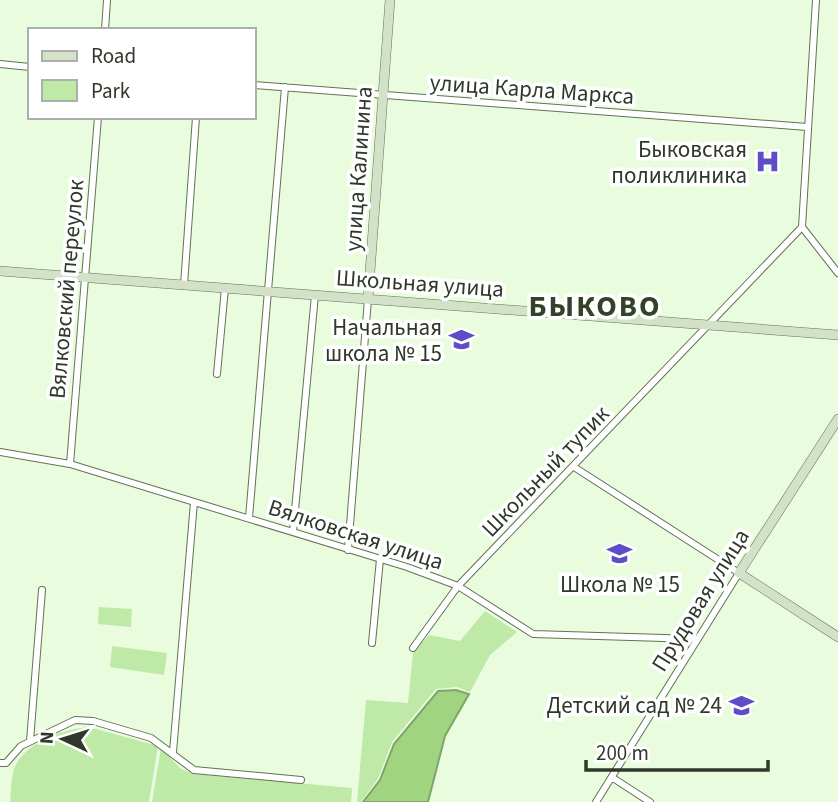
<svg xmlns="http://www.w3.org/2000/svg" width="838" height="802" font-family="'Source Sans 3',sans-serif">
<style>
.green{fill:#bfe9a7}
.water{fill:#a1d481;stroke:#7fa568;stroke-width:2}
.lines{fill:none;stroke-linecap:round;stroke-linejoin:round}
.street-casing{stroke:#617257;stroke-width:8}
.secondary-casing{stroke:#617257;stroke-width:10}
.street{stroke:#fff;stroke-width:6}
.secondary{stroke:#d3e1c9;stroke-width:9}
.labels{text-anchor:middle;stroke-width:7;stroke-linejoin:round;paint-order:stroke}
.street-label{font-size:23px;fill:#30382c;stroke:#fff}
.poi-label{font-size:23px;fill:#30382c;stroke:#fff;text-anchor:end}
.district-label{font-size:30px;font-weight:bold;letter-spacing:2px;fill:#334329;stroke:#fff}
</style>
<rect width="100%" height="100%" fill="#e9fdde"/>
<path class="green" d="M99 607 132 609 131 627 98 624Z
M485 611 517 632 490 655 470 692 457 687 436 689 392 742 378 779 361 802H357L366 700 408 703 413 653 429 635 460 641Z
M112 646 167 653 164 675 110 667Z
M89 727 158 746 149 802H10C11 792 11 779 14 769 24 742 64 729 89 727Z
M161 748 180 768 193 774 352 788 351 802H152Z"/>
<path class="water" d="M456 690 469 694 445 736 428 802H363L380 780 394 744 438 691Z"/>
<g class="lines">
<defs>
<path id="street" d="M816 0 802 227 838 273
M105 30 107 0
M0 64 30 67
M254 85 807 127
M184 285 196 117
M217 374 225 288
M0 452 70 464 407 567 458 586 533 634 696 639
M70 464 98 117
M574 467 739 573 596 802
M249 518 285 87
M293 532 315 295
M348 550 368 299
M372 643 380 559
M413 648 458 586 802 227
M30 741 42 590
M173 752 194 502
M0 763H6L21 746 75 720 93 721 151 738 194 770 301 780
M613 778 650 802"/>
<path id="secondary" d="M0 271 838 335
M368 299 390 0
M838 419 739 573 838 637"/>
</defs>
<use href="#street" class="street-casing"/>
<use href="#secondary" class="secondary-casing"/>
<use href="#street" class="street"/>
<use href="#secondary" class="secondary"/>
</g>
<defs>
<symbol id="hospital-bare" viewBox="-9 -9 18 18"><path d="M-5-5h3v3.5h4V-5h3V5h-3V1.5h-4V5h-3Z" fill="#5e4dc6" stroke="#fff" stroke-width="2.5" paint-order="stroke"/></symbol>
<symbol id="school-bare" viewBox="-9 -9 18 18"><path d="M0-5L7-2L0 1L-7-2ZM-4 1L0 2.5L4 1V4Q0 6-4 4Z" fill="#5e4dc6" stroke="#fff" stroke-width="2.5" paint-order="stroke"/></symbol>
</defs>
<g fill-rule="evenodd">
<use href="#hospital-bare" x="750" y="144" width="35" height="35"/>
<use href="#school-bare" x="444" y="322" width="35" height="35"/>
<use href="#school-bare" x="602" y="536" width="35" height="35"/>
<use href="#school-bare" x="724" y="688" width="35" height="35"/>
</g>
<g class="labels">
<g class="street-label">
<text transform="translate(532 89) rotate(4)" y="8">улица Карла Маркса</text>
<text transform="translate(358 169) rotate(-86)" y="8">улица Калинина</text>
<text transform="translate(420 283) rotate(4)" y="8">Школьная улица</text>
<text transform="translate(66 289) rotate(-85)" y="8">Вялковский переулок</text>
<text transform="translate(545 471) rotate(-46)" y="8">Школьный тупик</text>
<text transform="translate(356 534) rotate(18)" y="8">Вялковская улица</text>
<text transform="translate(700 600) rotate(-58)" y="8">Прудовая улица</text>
</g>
<g class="poi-label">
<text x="747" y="157">Быковская<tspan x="747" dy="26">поликлиника</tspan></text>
<text x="442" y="335">Начальная<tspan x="442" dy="26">школа № 15</tspan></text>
<text x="620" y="592" text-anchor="middle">Школа № 15</text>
<text x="722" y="713">Детский сад № 24</text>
</g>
<g class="district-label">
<text x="595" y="316">БЫКОВО</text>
</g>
</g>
<rect x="28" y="28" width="228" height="91" fill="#ffffff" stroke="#acafab" stroke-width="2"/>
<rect x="42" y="51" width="35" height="10" fill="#d3e1c9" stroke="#acafab" stroke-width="2"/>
<text x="91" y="63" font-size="21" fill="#30382c">Road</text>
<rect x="42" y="80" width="35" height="21" fill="#bfe9a7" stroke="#acafab" stroke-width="2"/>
<text x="91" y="98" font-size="21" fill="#30382c">Park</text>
<g transform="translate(63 739) rotate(274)" stroke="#ffffff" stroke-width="5" paint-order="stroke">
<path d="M0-5L12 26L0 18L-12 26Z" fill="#30382c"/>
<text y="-10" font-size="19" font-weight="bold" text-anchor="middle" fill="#30382c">N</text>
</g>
<path d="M586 760v10h182v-10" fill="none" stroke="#30382c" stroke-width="3.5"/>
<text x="596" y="760" font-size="21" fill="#30382c" stroke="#ffffff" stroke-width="5" paint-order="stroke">200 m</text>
</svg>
